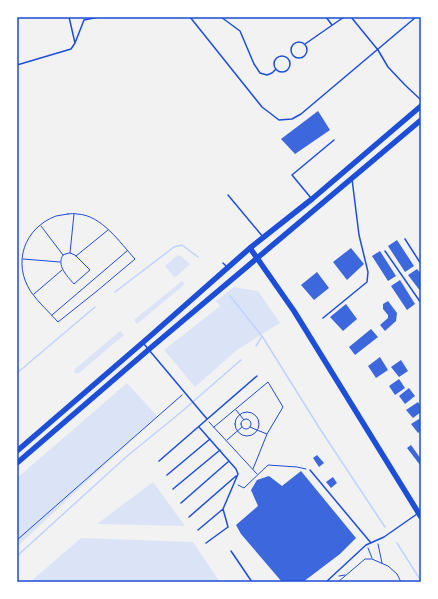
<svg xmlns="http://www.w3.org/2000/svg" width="438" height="599" font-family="'Libre Baskerville',serif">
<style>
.green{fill:#dbe4f7}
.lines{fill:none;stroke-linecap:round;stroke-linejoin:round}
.stream{stroke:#bfd3fe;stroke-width:1.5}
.building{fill:#3d67dc}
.path{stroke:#1d4ed8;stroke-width:1}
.service{stroke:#1d4ed8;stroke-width:1.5}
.primary{stroke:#1d4ed8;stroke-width:5.5}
.neatline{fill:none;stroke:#1d4ed8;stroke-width:1.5}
</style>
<rect width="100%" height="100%" fill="#f2f2f2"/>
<path class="green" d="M178 255 181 256 190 264 177 276 174 277 165 266Z
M182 281 185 284 137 324 134 320Z
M234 287 258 291 280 323 237 350 195 387 164 350 220 306 216 301Z
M120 331 124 335 79 373 76 374 74 372 75 369Z
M127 383 157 416 17 547V478Z
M153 482 185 526 97 524Z
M81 538 193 542 220 582H30Z"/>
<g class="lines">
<path class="stream" d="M115 292 174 247 182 245 198 257
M230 296 262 336 256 346
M262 336 320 429 385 527
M17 373 95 307
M397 543 421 581
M17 556 126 457 180 413 241 360"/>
</g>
<path class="building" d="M318 111 330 130 295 154 281 139Z
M397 240 414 266 405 272 388 246Z
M351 248 364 264 347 280 333 262Z
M380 251 396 276 388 281 372 256Z
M417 269 421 274V292L408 275Z
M317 272 329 288 314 300 301 285Z
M400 280 415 304 407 310 391 286Z
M388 301 397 313 396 321 385 331 380 325 388 318V315L383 309V304Z
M346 304 357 319 343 331 330 317Z
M371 329 378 337 355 355 349 347Z
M380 357 388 370 376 378 368 366Z
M401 360 408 371 399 377 391 367Z
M399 379 405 388 395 395 389 386Z
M409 388 415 396 405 404 399 396Z
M418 402 421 407V412L413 418 406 410Z
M419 419 421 421V431L418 433 411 424Z
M411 445 421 459V464L420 465 407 448Z
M317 455 324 463 319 467 313 458Z
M301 471 356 538 340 554 303 582H282L241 534 236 525 258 506 251 490 257 480 269 476 282 486Z
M333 477 337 483 331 488 326 482Z"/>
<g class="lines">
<path class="path" d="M68 214C71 214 74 213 77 214 102 215 120 243 135 259L97 291 58 322C49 312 39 303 31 292 12 263 24 228 56 216 60 215 64 215 68 214Z
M41 226 63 255
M70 253 75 255 90 270 74 284C67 276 56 265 63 255Z
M70 253 74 214
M76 256 108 230
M23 259 60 262
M34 294 62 270
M52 315 127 251
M236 410 244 420
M235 424a12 12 0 1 1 24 0a12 12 0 1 1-24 0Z
M241 424a5 5 0 1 1 10 0a5 5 0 1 1-10 0Z
M209 422 257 474
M214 427 268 382 283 407 267 434
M250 427 257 430 267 434 253 469
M227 440 242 427
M238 485 244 488 268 465 297 467 306 469
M17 540 182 395
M378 544 382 563
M368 548 372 558
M339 576 345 575
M338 582 365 559H372L388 566 397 574 401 582"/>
<path class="service" d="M69 17 75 43
M190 17 262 107 279 120 292 119 301 114 416 17
M221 17 240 31 254 64 260 73 267 75 272 73 276 69
M326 17 332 25
M351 17 378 50 388 67 405 85 421 100
M291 50a8 8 0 1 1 16 0a8 8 0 1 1-16 0Z
M305 44 344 17
M274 64a8 8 0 1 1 16 0a8 8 0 1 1-16 0Z
M17 65 71 49 75 43 84 20 99 17
M228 195 263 237
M311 198 292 175 334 140
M405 239 421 264
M385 251 421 303
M223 263 227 267
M323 318 367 282 368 272 359 235 352 179
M144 344 207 419
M199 427 236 469 238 474 223 509 228 527 206 543
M159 461 257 376
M310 470 371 543
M167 475 210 439
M173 489 220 450
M181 503 229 461
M189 517 236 476
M198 530 223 509
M231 551 252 582
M326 582 366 545 384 537 417 514"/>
<path class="primary" d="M250 248 294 311 421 517
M17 451 148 338 250 248 312 199 421 106
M17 463 154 345 421 120"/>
</g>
<rect width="438" height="599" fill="none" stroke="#ffffff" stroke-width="36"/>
<rect x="18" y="18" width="402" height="563" class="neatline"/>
</svg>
